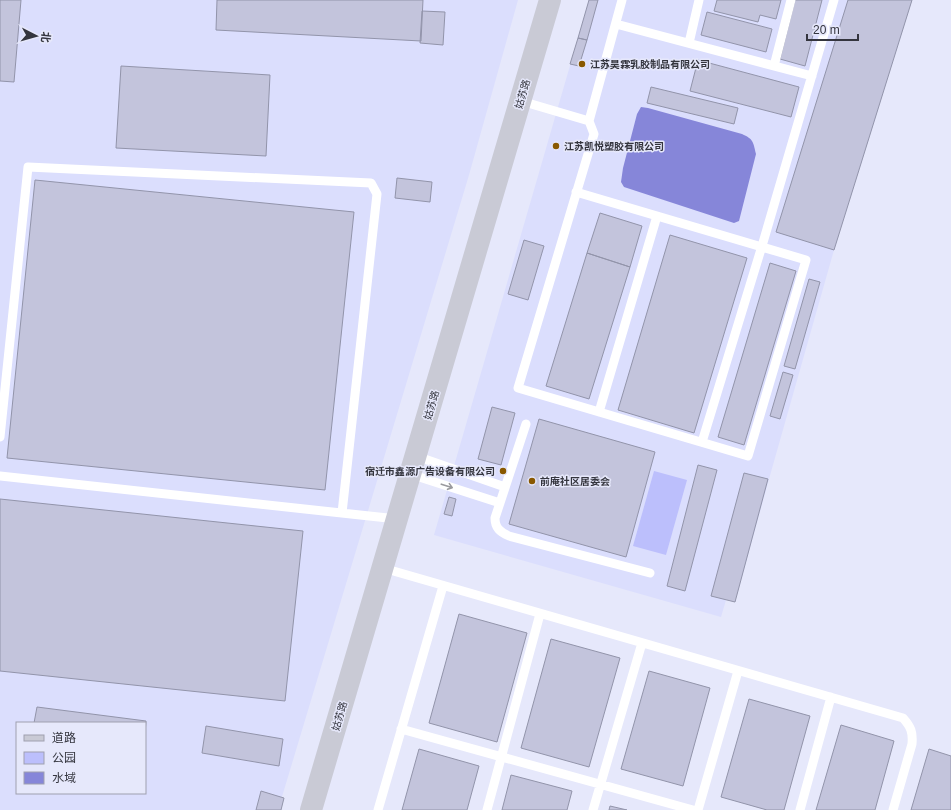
<svg xmlns="http://www.w3.org/2000/svg" width="951" height="810" font-family="Arial,'Noto Sans SC',sans-serif">
<style>
.built{fill:#dbdefd;fill-rule:evenodd}
.green{fill:#bcbffc}
.water{fill:#8686d9}
.building{fill:#c3c4dc;stroke:#9294aa}
.lines{fill:none;stroke-linecap:round;stroke-linejoin:round}
.lane{stroke:#fff;stroke-width:9}
.secondary{stroke:#c9cad5;stroke-width:22}
.oneway{stroke:#9a9a9e}
.poi-dot{fill:#895800;stroke:#e6e8fb;stroke-width:1.5}
.labels{text-anchor:middle;stroke-width:3;stroke-linejoin:round;paint-order:stroke}
.poi-label{font-size:10px;font-weight:bold;fill:#34353e;stroke:#e6e8fb;text-anchor:start}
.street-label{font-size:10px;fill:#34353e;stroke:#e6e8fb}
</style>
<rect width="100%" height="100%" fill="#e6e8fb"/>
<path class="built" d="M0 0H518L469 175 278 810H0ZM17 723H145V793H17Z
M589 0H912L834 250 771 472 735 602 726 600 721 617 434 535Z"/>
<path class="green" d="M654 471 687 480 666 555 633 546Z"/>
<path class="water" d="M641 107 648 108 742 134C753 139 753 141 756 154L739 221 734 223 624 187 621 182 623 168 637 114Z"/>
<path class="building" d="M0 0H21L14 82 0 81Z
M217 0H423L421 41 216 30Z
M589 0H598L587 40 578 38Z
M717 0H781L776 19 760 15 758 22 714 11Z
M795 0H822L805 66 780 59Z
M848 0H912L834 250 776 232Z
M422 11 445 12 443 45 420 43Z
M707 12 772 29 766 52 701 35Z
M578 38 587 40 579 66 570 64Z
M698 60 799 87 791 117 690 91Z
M121 66 270 75 266 156 116 148Z
M651 87 738 108 734 124 647 103Z
M397 178 432 182 430 202 395 198Z
M35 180 354 212 325 490 7 458Z
M600 213 642 226 630 267 587 253Z
M670 235 747 258 694 433 618 410Z
M524 240 544 246 528 300 508 294Z
M587 253 630 267 589 399 546 386Z
M770 263 796 271 744 445 718 437Z
M809 279 820 282 795 369 784 366Z
M783 372 793 375 780 419 770 416Z
M492 407 515 413 501 465 478 459Z
M539 419 655 452 626 557 509 524Z
M698 465 717 470 685 591 667 586Z
M744 473 768 479 735 602 711 596Z
M449 497 456 499 452 516 444 514Z
M0 499 303 531 285 701 0 671Z
M459 614 527 633 497 742 429 723Z
M551 639 620 658 589 767 521 748Z
M649 671 710 688 683 786 621 769Z
M749 699 810 716 784 810H767L721 797Z
M37 707 146 721 145 733V723H34Z
M841 725 894 741 875 810H816Z
M206 726 283 739 279 766 202 753Z
M419 749 479 766 467 810H402Z
M929 749 951 756V810H911Z
M511 775 572 791 567 810H502Z
M261 791 284 798 281 810H256Z
M610 806 627 810H609Z"/>
<g class="lines">
<path class="lane" d="M616 24 812 76
M689 43 699 0
M774 66 791 0
M521 101 589 121 594 134 518 388 748 456 806 260 576 192
M589 121 622 0
M599 412 657 216
M526 424 495 518C495 528 500 532 509 536L650 573
M0 437 28 167 371 183 377 194 342 513
M702 442 762 246 834 0
M416 456 505 487
M410 474 500 503
M0 476 397 519
M383 568 903 718C911 727 913 732 912 744L893 810
M401 729 693 810
M378 810 443 586
M487 810 540 614
M593 810 642 643
M698 810 738 671
M800 810 831 697"/>
<path class="secondary" d="M311 810 550 0"/>
</g>
<defs><path id="oneway-shaft" d="M-6 0H5M1.5-3L5.5 0L1.5 3" fill="none" stroke-width="1.6" stroke-linecap="round" stroke-linejoin="round"/></defs>
<use class="oneway" href="#oneway-shaft" transform="translate(447 486) rotate(18)"/>
<g class="poi-dot">
<circle cx="582" cy="64" r="4"/>
<circle cx="556" cy="146" r="4"/>
<circle cx="503" cy="471" r="4"/>
<circle cx="532" cy="481" r="4"/>
</g>
<g class="labels">
<g class="poi-label">
<text x="590" y="68">江苏昊霖乳胶制品有限公司</text>
<text x="564" y="150">江苏凯悦塑胶有限公司</text>
<text x="495" y="475" text-anchor="end">宿迁市鑫源广告设备有限公司</text>
<text x="540" y="485">前庵社区居委会</text>
</g>
<g class="street-label">
<text transform="translate(522 94) rotate(-74)" y="4">姑苏路</text>
<text transform="translate(431 405) rotate(-74)" y="4">姑苏路</text>
<text transform="translate(339 716) rotate(-74)" y="4">姑苏路</text>
</g>
</g>
<rect x="16" y="722" width="130" height="72" fill="#e6e8fb" stroke="#9fa0af"/>
<rect x="24" y="735" width="20" height="6" fill="#c9cad5" stroke="#9fa0af"/>
<text x="52" y="742" font-size="12" fill="#34353e">道路</text>
<rect x="24" y="752" width="20" height="12" fill="#bcbffc" stroke="#9fa0af"/>
<text x="52" y="762" font-size="12" fill="#34353e">公园</text>
<rect x="24" y="772" width="20" height="12" fill="#8686d9" stroke="#9fa0af"/>
<text x="52" y="782" font-size="12" fill="#34353e">水域</text>
<g transform="translate(36 36) rotate(96)" stroke="#e6e8fb" stroke-width="3" paint-order="stroke">
<path d="M0-3L7 15L0 10L-7 15Z" fill="#34353e"/>
<text y="-6" font-size="11" font-weight="bold" text-anchor="middle" fill="#34353e">北</text>
</g>
<path d="M807 34v6h51v-6" fill="none" stroke="#34353e" stroke-width="2"/>
<text x="813" y="34" font-size="12" fill="#34353e" stroke="#e6e8fb" stroke-width="3" paint-order="stroke">20 m</text>
</svg>
